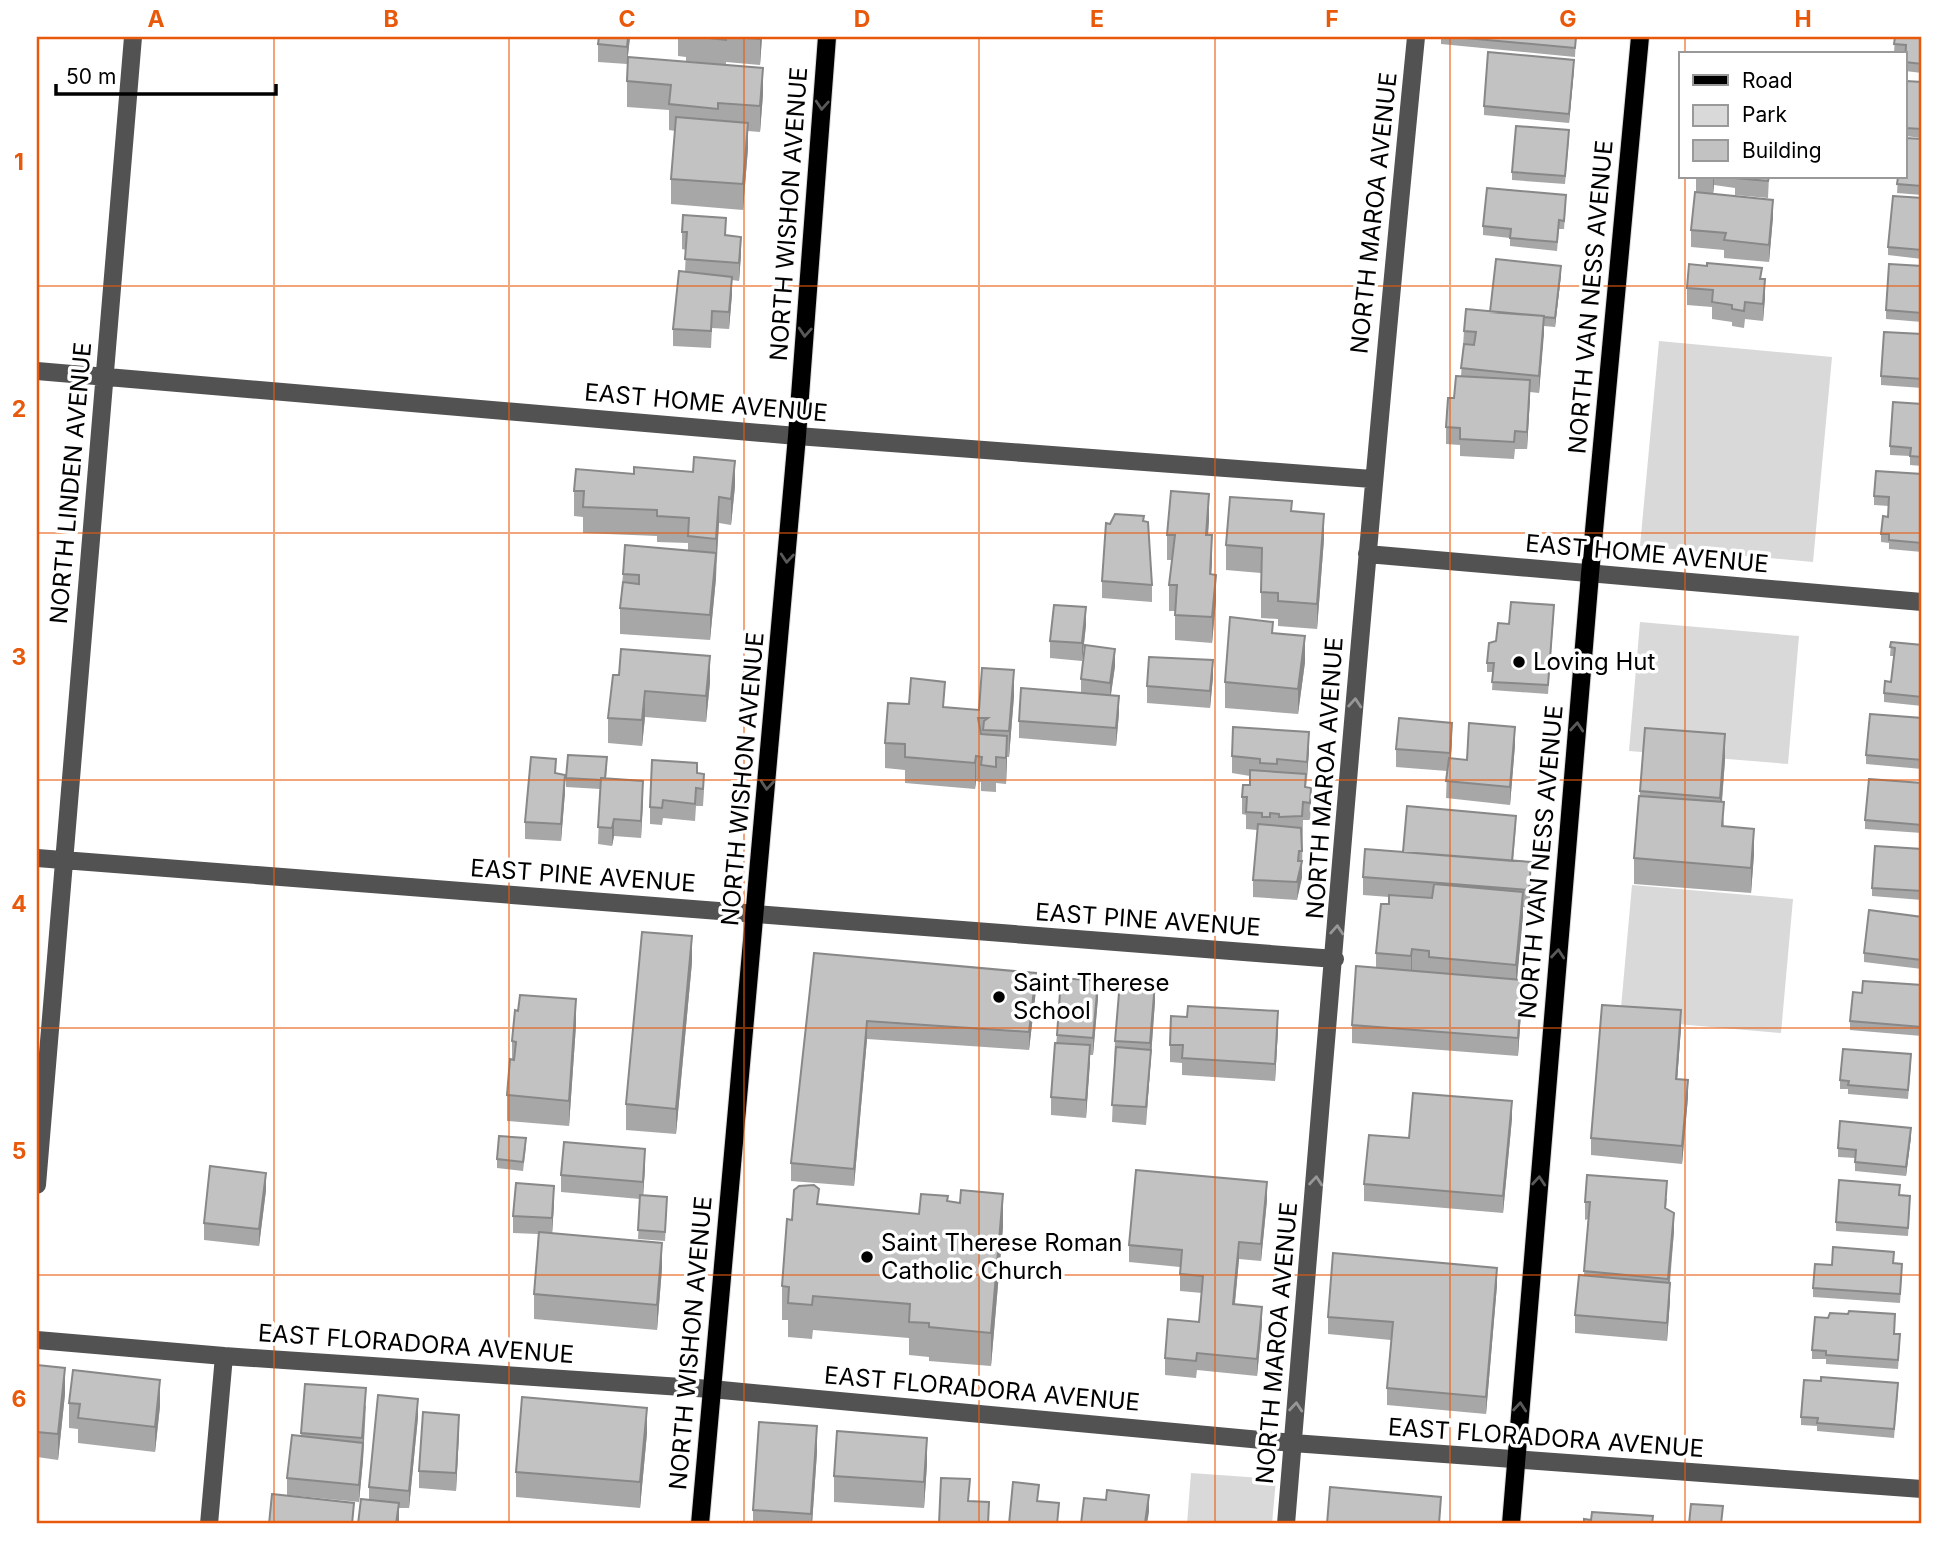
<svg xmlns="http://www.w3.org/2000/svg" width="1959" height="1561" font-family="Inter,sans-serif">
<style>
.green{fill:#d9d9d9}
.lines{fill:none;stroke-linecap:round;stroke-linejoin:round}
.major-casing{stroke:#dbdbdb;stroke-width:20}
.minor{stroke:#525252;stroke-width:18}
.major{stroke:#000;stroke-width:18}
.wall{fill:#a7a7a7}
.shaded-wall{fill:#888}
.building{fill:#c2c2c2;stroke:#888;stroke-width:2}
.oneway{stroke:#595959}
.oneway2{stroke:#979797}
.grid{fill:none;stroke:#e8590c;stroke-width:2;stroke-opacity:0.55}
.poi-dot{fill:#000;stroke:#fff;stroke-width:2.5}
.labels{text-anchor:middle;stroke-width:7;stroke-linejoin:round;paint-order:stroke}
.street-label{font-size:24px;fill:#000;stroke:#fff}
.poi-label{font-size:24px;fill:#000;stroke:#fff;text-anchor:start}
.neatline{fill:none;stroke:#e8590c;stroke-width:2.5}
.grid-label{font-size:23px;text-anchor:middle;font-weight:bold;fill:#e8590c}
</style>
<rect width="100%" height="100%" fill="#fff"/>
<path class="green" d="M1659 341 1832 357 1813 562 1640 546Z
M1640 622 1799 636 1788 764 1629 751Z
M1632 885 1793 899 1781 1033 1620 1019Z
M1191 1473 1276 1479 1272 1524H1187Z"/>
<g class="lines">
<defs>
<path id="major" d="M700 1524 797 436 827 37
M1511 1524 1590 574 1640 37"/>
</defs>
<use href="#major" class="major-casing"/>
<path class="minor" d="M37 371 797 436 1372 479
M1367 554 1922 602
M37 858 1335 959
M37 1185 133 37
M37 1340 224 1356 711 1389 1293 1443 1922 1489
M209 1524 224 1356
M1286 1524C1327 1028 1367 532 1416 37"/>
<use href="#major" class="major"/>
</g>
<path class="wall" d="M630 37 627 64 598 62V44Z
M678 37H762L760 65 726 62V65L763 94 760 132 748 131V148L743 210 671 204V179L675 131 669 130V110L627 107V81L706 63 686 61V57L678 56Z
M1441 37H1576L1575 57 1441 44Z
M1895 37H1922V73L1905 71V54L1894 53Z
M1574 69 1569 123 1484 115V106Z
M1922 82V138L1905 136V93Z
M1569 139 1565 184 1512 180V172Z
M1922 139V195L1897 193 1898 177Z
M1696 177H1769L1768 198 1735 195V188L1714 185 1713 194 1773 217 1769 262 1724 258V250L1691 247V230L1696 192Z
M1922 198V259L1888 255V247Z
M1566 204 1564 229H1559L1557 251 1510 246V238L1483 235V226Z
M682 232 726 235 741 254 739 281 732 280V294L729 329 712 328 711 348 673 346V329L685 272 686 250 682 249Z
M1922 266V322L1886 319V310Z
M1561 275 1555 327 1544 326 1539 393 1530 392 1527 449H1515L1514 459 1460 456V445L1446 444V427L1461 376 1464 331 1490 312Z
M1762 279 1765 297 1763 321 1745 319 1744 328 1732 326V322L1712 319V307L1687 305V288Z
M1922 334V388L1881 385V376Z
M1922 404V466L1910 465V456L1890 455V446Z
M1922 474V552L1889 549V543L1881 542V534L1888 517 1889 506 1874 505V496Z
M735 486 731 525 719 523 716 578 710 640 620 634V608L623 574 688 550V543L657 542V536L583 533V517L574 516V491Z
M1292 511 1324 539 1317 629 1278 626V619L1261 618V573L1226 570V545Z
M1209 520 1208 535 1212 560 1211 574 1216 600 1212 643 1175 640V611H1169V585L1172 560H1167V535Z
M1144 521 1152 585V602L1102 598V581Z
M1554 614 1548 694 1492 690 1493 672H1487V663L1496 641 1509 624Z
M1086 625 1082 661 1050 658V641Z
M1273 633 1305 662 1298 714 1225 708V682Z
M1891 642 1922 645V706L1884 702V693L1891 682 1894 656H1890Z
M1115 666 1111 695 1119 713 1116 746 1019 738V721L1081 693V679Z
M613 675 710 682 706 722 645 717 642 746 608 743V718Z
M1213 677 1210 708 1147 703V686Z
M1014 696 1009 757H1007L1006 784 996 783V792L981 791V782L976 781 975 789 905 783V770L885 768V743L945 707 979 710Z
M1922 718V769L1866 764V755Z
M1452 740 1451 758 1467 760 1515 745 1510 805 1446 798 1447 771 1396 767V749Z
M1309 750 1306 787 1311 805 1310 820H1303L1302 869 1297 900 1253 897V880L1257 830 1246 829V815L1242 814V797L1250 785V776L1232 773V756Z
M1725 760 1722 802 1724 826 1754 854 1751 893 1634 884V858L1640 791Z
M607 766 606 779 643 798 641 838 614 836 612 846 598 844 600 789 566 787V778Z
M556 773 565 792 561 841 525 839V822Z
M697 773 704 791 703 806H696L695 821 663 818 662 825 650 824V807Z
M1922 783V833L1865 829V820Z
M1516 825 1513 861 1531 879 1529 908 1523 907 1517 979 1522 997 1518 1056 1352 1043V1025L1376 968V953L1389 904V897L1363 895V877L1403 852Z
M1922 849V900L1872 896V888Z
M1922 917V969L1864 962V953Z
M814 953 1036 990 1029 1050 867 1039 854 1186 791 1181V1163Z
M692 962 676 1134 626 1130V1104Z
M1922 985V1036L1850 1030V1021L1862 993Z
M1098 998 1093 1055H1090L1086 1118 1051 1115V1097L1057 1035Z
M1155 1001 1146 1125 1112 1122 1115 1041Z
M1187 1017 1278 1029 1275 1081 1182 1075V1063L1170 1062V1045Z
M576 1025 569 1126 507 1121V1095L512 1060V1041Z
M1681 1028 1677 1079 1688 1097 1682 1164 1591 1155V1138Z
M1911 1063 1908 1099 1848 1094V1089H1840V1080Z
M1512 1118 1503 1213 1364 1201V1184L1409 1138Z
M1911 1137 1906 1176 1855 1171V1158L1838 1157V1148Z
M526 1147 523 1171 497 1168V1159Z
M645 1166 643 1195 667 1206 665 1241 638 1239 640 1199 561 1192V1175Z
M266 1190 259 1246 204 1240V1223Z
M1900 1195 1910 1205 1908 1236 1836 1231V1222Z
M1667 1198 1666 1209 1674 1231 1670 1283V1300L1667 1341 1575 1333V1315L1584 1275 1588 1219 1585 1220V1202Z
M1267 1200 1261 1261 1239 1259 1235 1304 1262 1324 1257 1376 1197 1370 1196 1378 1165 1375V1358L1199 1322 1202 1293 1180 1291V1267L1129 1262V1245Z
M948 1201 1003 1227 991 1366 929 1361V1357L909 1355V1338L813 1330 812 1339 788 1337V1320H782V1286L819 1204 919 1214Z
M554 1203 552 1234 662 1268 657 1330 534 1319V1294L538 1234 513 1233V1216Z
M1832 1265 1902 1273 1900 1303 1813 1297V1288Z
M1497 1285 1486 1414 1387 1405V1388L1391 1340 1328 1334V1317Z
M1894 1334 1900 1343 1898 1369 1826 1364V1359H1812V1350Z
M37 1365 65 1394 58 1460 37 1457Z
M305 1384 366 1406 363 1460 359 1502 287 1495V1478L301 1436Z
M1898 1392 1894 1438 1817 1431V1426L1801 1425V1417Z
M69 1403 160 1406 155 1452 78 1443V1429L69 1428Z
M418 1417 409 1508H399V1524L369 1500V1487Z
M459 1432 456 1491 419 1488V1471Z
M647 1433 640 1508 516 1497V1472Z
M817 1452 812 1524H753V1510Z
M927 1464 924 1508 834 1502V1476Z"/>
<path class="shaded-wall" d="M628 37H630L627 64V47Z
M760 37H762L760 65Z
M1574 60V69L1569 123V114Z
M763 68V94L760 132V106Z
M748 123V148L743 210V184Z
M1713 177H1714V185L1713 195Z
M1773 200V217L1769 262V245Z
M741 237V254L739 281V263Z
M1561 266V275L1555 327V318Z
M732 277V294L729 329V312Z
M1765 279V297L1763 321V304Z
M1544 316V334L1539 393V376Z
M1530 380V398L1527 449V432Z
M735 461V486L731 525V499Z
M1209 494V520L1206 560V535Z
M719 497V523L716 564V539Z
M1324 514V539L1317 629V604Z
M1212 535V560L1210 600V574Z
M716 553V578L710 640V615Z
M1216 575V600L1212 643V617Z
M1086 607V625L1082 661V643Z
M1305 636V662L1298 714V689Z
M1115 649V666L1110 700V683Z
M710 656V682L706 722V696Z
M1213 660V677L1210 708V691Z
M1014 670V696L1009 757V731Z
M645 691V717L642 746V720Z
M1119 696V713L1116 746V728Z
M1452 723V740L1450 771V753Z
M1515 727V745L1510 805V787Z
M1309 732V750L1307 779V762Z
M1725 734V760L1720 823V798Z
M1007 736V761L1006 784V758Z
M976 756V781L975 789V763Z
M565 775V792L561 841V824Z
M643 781V798L641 838V821Z
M614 819V836L612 846V828Z
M1754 829V854L1751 893V868Z
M1299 851V868L1302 861V878L1297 900Z
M1531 862V879L1529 908V890Z
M1523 892V917L1516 990V965Z
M692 936V962L676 1134V1109Z
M1412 949V974L1411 982V956Z
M1036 973V990L1029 1050V1032Z
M1522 980V997L1518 1056V1038Z
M1098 981V998L1093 1055V1038Z
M1155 983V1001L1146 1125 1150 1043Z
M576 999V1025L569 1126V1101Z
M1681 1010V1028L1676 1096V1079Z
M1278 1011V1029L1275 1081V1064Z
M867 1021V1039L854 1186V1169Z
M1090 1045V1063L1086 1118V1100Z
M1688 1080V1097L1682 1164V1146Z
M1512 1101V1118L1503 1213V1196Z
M1911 1128V1137L1906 1176V1167Z
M645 1149V1166L643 1199V1182Z
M266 1173V1190L259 1246V1229Z
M1267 1182V1200L1261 1261V1244Z
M554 1186V1203L552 1235V1218Z
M1003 1194V1227L991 1366V1333Z
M1674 1213V1231L1668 1296V1279Z
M1239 1242V1259L1233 1321V1304Z
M662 1243V1268L657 1330V1305Z
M1497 1268V1285L1486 1414V1397Z
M1670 1283V1300L1667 1341V1323Z
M1262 1307V1324L1257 1376V1359Z
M65 1368V1394L58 1460V1434Z
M160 1380V1406L155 1452V1427Z
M366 1388 363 1460 359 1502V1485L362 1450Z
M418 1399V1417L409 1508V1491Z
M647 1408V1433L640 1508V1482Z
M459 1415V1432L456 1491V1473Z
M817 1426V1452L812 1524H811Z
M927 1438V1464L924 1508V1482Z
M1149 1495V1512L1147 1524H1145Z
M399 1503V1524H396Z"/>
<path class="building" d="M599 37H628L627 47 598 44Z
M699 37H726V40Z
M731 37H760V39Z
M1454 37H1576L1575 48Z
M1895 37H1922V64L1905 62 1906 45 1894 44Z
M1488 52 1574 60 1569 114 1484 106Z
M628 57 763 68 760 106 718 103V109L669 104 671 85 627 81Z
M1906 81 1922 82V129L1905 128Z
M676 117 748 123 743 184 671 179Z
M1516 126 1569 130 1565 176 1512 172Z
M1905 138 1922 139V186L1897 184 1898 177H1905Z
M1735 177H1769L1768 181 1735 178Z
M1487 188 1566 195 1564 221 1559 220 1557 242 1510 238 1511 229 1483 226Z
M1695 192 1773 200 1769 245 1724 240 1726 233 1691 230Z
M1893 196 1922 198V250L1888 247Z
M683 215 726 218 725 235 741 237 739 263 685 259 687 232H682Z
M1496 259 1561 266 1555 318 1544 317V316L1490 312Z
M1707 263 1762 268 1760 279H1765L1763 304 1745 302 1744 311 1732 309V305L1712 302 1713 290 1687 288 1689 264 1707 266Z
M1889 264 1922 266V313L1886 310Z
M679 271 732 277 729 312 712 311 711 331 673 329Z
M1466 309 1544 316 1539 376 1461 368 1464 344 1474 345 1476 332 1464 331Z
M1884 332 1922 334V379L1881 376Z
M1456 376 1530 380 1527 432 1515 431 1514 442 1460 439V428L1446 427 1448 398H1454Z
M1893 402 1922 404V457L1910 456 1911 448 1890 446Z
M694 457 735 461 731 499 719 497 716 539 688 536 689 518 657 516V510L583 507 584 491H574L576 469 634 474V467L693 472Z
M1876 471 1922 474V543L1889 540V534H1881L1883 516 1888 517 1889 497 1874 496Z
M1171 491 1209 494 1206 535H1212L1210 574 1216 575 1212 617 1175 615 1177 585H1169L1175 535H1167Z
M1230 497 1292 501 1291 511 1324 514 1317 604 1278 601V593L1261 592 1262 548 1226 545Z
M1115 514 1144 516 1143 521 1148 522 1152 585 1102 581 1106 523 1110 524Z
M625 545 716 553 710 615 620 608 623 582 639 584V575L623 574Z
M1511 602 1554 605 1548 685 1492 682 1494 663H1487L1489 643 1496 641 1498 623 1509 624Z
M1054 605 1086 607 1082 643 1050 641Z
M1230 617 1273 622 1272 633 1305 636 1298 689 1225 682Z
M1891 642 1922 645V697L1884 693 1885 681 1891 682 1895 648 1890 647Z
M1085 645 1115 649 1110 683 1081 679Z
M621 649 710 656 706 696 645 691 642 720 608 718 613 675H619Z
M1149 657 1213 660 1210 691 1147 686Z
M982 668 1014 670 1009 731 983 730 984 721 988 718H978L981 734 1007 736 1006 758 996 757V767L981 765 982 757 976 756 975 763 905 757V744L885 743 888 703 909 704 911 678 945 682 943 707 979 710Z
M1021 688 1119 696 1116 728 1019 721Z
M1870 714 1922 718V760L1866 755Z
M1399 718 1452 723 1450 753 1396 749Z
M1469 723 1515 727 1510 787 1446 781 1449 758 1467 760Z
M1233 727 1309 732 1307 762 1277 759V764L1260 763V759L1232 756Z
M1645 728 1725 734 1720 798 1640 791Z
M568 755 607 757 605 778H601V780L566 778Z
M531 757 556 759 555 773 565 775 561 824 525 822Z
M652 760 697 763V773L704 774 703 789 696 788 695 804 663 800 662 808 650 807Z
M1250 770 1306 774 1305 787 1311 788 1310 803 1303 802 1302 816 1279 817V814L1270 813V817H1262V813L1246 812 1247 797H1242L1243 785H1250Z
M601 778 643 781 641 821 614 819 612 828 598 827Z
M1869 779 1922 783V825L1865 820Z
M1639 796 1724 802 1722 826 1754 829 1751 868 1634 858Z
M1407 806 1516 816 1512 861 1403 852Z
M1258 824 1301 828 1302 851H1299L1298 861H1302L1297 882 1253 880Z
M1875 846 1922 849V891L1872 888Z
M1365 849 1531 862 1529 890 1363 877Z
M1434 884 1523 892 1516 965 1429 957V951L1412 949 1411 956 1376 953 1381 904H1389V895L1432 898Z
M1869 910 1922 917V960L1864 953Z
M642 932 692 936 676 1109 626 1104Z
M814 953 1036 973 1029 1032 867 1021 854 1169 791 1163Z
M1356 966 1522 980 1518 1038 1352 1025Z
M1061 978 1098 981 1093 1038 1057 1035Z
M1120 981 1155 983 1150 1043 1115 1041Z
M1863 981 1922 985V1027L1850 1021 1853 992 1862 993Z
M520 995 576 999 569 1101 507 1095 510 1059 514 1060 516 1042 512 1041 515 1010 518 1011Z
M1602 1005 1681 1010 1676 1079 1688 1080 1682 1146 1591 1138Z
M1188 1006 1278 1011 1275 1064 1182 1058 1183 1045H1170L1171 1016 1187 1017Z
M1055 1043 1090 1045 1086 1100 1051 1097Z
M1116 1047 1151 1050 1146 1107 1112 1105Z
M1843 1049 1911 1054 1908 1090 1848 1085 1849 1081 1840 1080Z
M1413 1093 1512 1101 1503 1196 1364 1184 1369 1135 1409 1138Z
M1840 1121 1911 1128 1906 1167 1855 1162 1856 1150 1838 1148Z
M499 1136 526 1138 523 1162 497 1159Z
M564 1142 645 1149 643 1182 561 1175Z
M210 1166 266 1173 259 1229 204 1223Z
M1136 1170 1267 1182 1261 1244 1239 1242 1233 1304 1262 1307 1257 1359 1197 1353 1196 1361 1165 1358 1168 1319 1199 1322 1203 1276 1180 1274 1182 1250 1129 1245Z
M1587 1175 1667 1181 1665 1208 1674 1213 1668 1279 1584 1271 1590 1202H1585Z
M1839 1180 1900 1185 1899 1195 1910 1196 1908 1228 1836 1222Z
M516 1183 554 1186 552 1218 513 1216Z
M814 1185 819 1189 817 1204 919 1214 921 1194 948 1196 947 1201 960 1203 961 1190 1003 1194 991 1333 929 1327V1323L909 1322 910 1304 813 1296 812 1305 788 1303 789 1287 782 1286 787 1219 792 1220 794 1190 799 1186Z
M640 1195 667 1197 665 1232 638 1230Z
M539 1232 662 1243 657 1305 534 1294Z
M1833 1247 1894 1252 1893 1263 1902 1264 1900 1294 1813 1288 1815 1264 1832 1265Z
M1333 1253 1497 1268 1486 1397 1387 1388 1393 1322 1328 1317Z
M1579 1275 1670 1283 1667 1323 1575 1315Z
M1849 1311 1895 1314 1894 1334H1900L1898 1360 1826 1355V1351L1812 1350 1815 1317 1828 1318 1830 1313 1848 1314Z
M37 1365 65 1368 58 1434 37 1432Z
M73 1370 160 1380 155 1427 78 1418 80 1404 69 1403Z
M1821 1377 1898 1383 1894 1429 1817 1423 1818 1418 1801 1417 1804 1380 1821 1381Z
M305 1384 366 1388 362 1438 301 1433Z
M378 1395 418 1399 409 1491 369 1487Z
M522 1397 647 1408 640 1482 516 1472Z
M423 1412 459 1415 456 1473 419 1471Z
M759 1422 817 1426 811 1514 753 1510Z
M837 1431 927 1438 924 1482 834 1476Z
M292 1435 363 1443 359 1485 287 1478Z
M941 1478 970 1479 968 1501 989 1502 988 1524H939Z
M1013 1482 1039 1485 1037 1501 1059 1503 1057 1524H1009Z
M1330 1487 1441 1497 1439 1524H1327Z
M1107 1490 1149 1495 1145 1523 1135 1522V1524H1081L1084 1498 1106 1500Z
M272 1494 354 1503 352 1524H269Z
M361 1499 399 1503 396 1524H358Z
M1691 1504 1723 1506 1721 1524H1689Z
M1592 1512 1653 1516 1652 1524H1584V1519L1591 1520Z"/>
<defs><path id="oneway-chevron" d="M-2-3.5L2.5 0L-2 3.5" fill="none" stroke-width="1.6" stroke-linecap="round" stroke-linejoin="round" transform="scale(1.75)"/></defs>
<g class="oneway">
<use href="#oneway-chevron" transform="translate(822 105) rotate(94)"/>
<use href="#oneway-chevron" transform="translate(805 332) rotate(94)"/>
<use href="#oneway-chevron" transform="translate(787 558) rotate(95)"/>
<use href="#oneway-chevron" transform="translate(1577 727) rotate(-85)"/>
<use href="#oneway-chevron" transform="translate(767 785) rotate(95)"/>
<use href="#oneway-chevron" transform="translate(1558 954) rotate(-85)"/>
<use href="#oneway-chevron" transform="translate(1539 1181) rotate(-85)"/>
<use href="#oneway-chevron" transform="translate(1520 1407) rotate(-85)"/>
</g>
<g class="oneway2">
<use href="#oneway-chevron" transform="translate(1355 703) rotate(-86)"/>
<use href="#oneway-chevron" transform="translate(1337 930) rotate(-86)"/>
<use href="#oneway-chevron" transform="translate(1316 1181) rotate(-85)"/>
<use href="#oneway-chevron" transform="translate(1296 1407) rotate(-85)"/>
</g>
<path class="grid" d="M274 37V1524M509 37V1524M744 37V1524M979 37V1524M1215 37V1524M1450 37V1524M1685 37V54M1685 177V1524M37 286H1922M37 533H1922M37 780H1922M37 1028H1922M37 1275H1922"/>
<g class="poi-dot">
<circle cx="1519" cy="662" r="7"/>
<circle cx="999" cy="997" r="7"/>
<circle cx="867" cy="1257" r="7"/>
</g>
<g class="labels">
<g class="street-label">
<text transform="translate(1374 213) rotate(-84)" y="8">NORTH MAROA AVENUE</text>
<text transform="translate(789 214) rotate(-86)" y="8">NORTH WISHON AVENUE</text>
<text transform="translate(1591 297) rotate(-85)" y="8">NORTH VAN NESS AVENUE</text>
<text transform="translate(706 403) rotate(5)" y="8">EAST HOME AVENUE</text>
<text transform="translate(71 483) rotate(-85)" y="8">NORTH LINDEN AVENUE</text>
<text transform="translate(1647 554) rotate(5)" y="8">EAST HOME AVENUE</text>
<text transform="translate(1325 778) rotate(-86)" y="8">NORTH MAROA AVENUE</text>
<text transform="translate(743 779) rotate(-85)" y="8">NORTH WISHON AVENUE</text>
<text transform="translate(1541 862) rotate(-85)" y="8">NORTH VAN NESS AVENUE</text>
<text transform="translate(583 876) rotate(4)" y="8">EAST PINE AVENUE</text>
<text transform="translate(1148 920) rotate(4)" y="8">EAST PINE AVENUE</text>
<text transform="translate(691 1343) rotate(-85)" y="8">NORTH WISHON AVENUE</text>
<text transform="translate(1277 1343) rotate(-85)" y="8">NORTH MAROA AVENUE</text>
<text transform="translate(416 1344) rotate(4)" y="8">EAST FLORADORA AVENUE</text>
<text transform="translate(982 1389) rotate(5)" y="8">EAST FLORADORA AVENUE</text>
<text transform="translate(1546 1438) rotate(4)" y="8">EAST FLORADORA AVENUE</text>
</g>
<g class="poi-label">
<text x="1533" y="670">Loving Hut</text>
<text x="1013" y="991">Saint Therese<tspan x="1013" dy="28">School</tspan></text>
<text x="881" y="1251">Saint Therese Roman<tspan x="881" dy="28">Catholic Church</tspan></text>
</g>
</g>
<rect width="1959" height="1561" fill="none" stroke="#ffffff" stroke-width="77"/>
<rect x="1679" y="52" width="228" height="126" fill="#ffffff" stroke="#999999" stroke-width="2"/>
<rect x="1693" y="75" width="35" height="10" fill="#000000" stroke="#999999" stroke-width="2"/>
<text x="1742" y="88" font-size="21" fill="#000000">Road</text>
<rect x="1693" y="105" width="35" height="21" fill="#d9d9d9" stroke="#999999" stroke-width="2"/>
<text x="1742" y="122" font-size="21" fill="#000000">Park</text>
<rect x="1693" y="140" width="35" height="21" fill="#c2c2c2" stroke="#999999" stroke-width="2"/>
<text x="1742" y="158" font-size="21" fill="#000000">Building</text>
<path d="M56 84v10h220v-10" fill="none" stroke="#000000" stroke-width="3.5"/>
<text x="66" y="84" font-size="21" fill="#000000" stroke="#ffffff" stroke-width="5" paint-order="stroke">50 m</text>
<rect x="38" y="38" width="1882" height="1484" class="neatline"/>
<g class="grid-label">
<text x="156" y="27">A</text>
<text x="391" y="27">B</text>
<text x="627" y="27">C</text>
<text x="862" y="27">D</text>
<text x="1097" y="27">E</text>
<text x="1332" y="27">F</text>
<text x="1568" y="27">G</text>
<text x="1803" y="27">H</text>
<text x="19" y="170">1</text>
<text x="19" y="417">2</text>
<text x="19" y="665">3</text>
<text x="19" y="912">4</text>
<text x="19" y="1159">5</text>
<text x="19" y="1407">6</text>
</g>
</svg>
